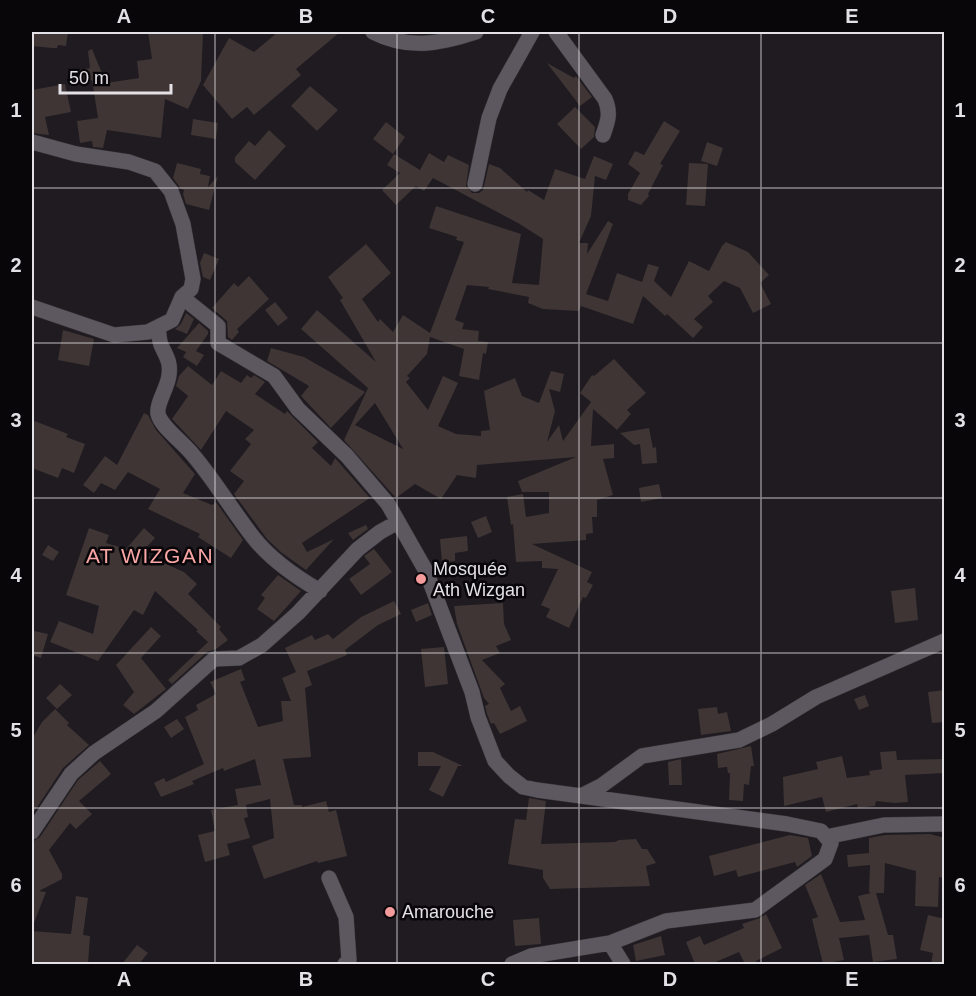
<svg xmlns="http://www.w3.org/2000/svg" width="976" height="996" font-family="Arial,sans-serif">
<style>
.building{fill:#3e3534;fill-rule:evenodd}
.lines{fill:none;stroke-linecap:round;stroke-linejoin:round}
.minor-casing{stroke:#38363b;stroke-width:16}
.minor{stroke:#5d5860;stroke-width:15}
.grid{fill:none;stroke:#e4e1e6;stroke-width:1.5;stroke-opacity:0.55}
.poi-dot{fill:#f59b9b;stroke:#080609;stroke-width:2}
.labels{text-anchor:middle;stroke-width:5;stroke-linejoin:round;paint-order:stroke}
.poi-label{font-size:18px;fill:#e4e1e6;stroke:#080609;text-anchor:start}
.quarter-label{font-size:21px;letter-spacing:1.5px;fill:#faa6a5;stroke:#080609}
.neatline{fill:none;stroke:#e4e1e6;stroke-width:2}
.grid-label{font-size:20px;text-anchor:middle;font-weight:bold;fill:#e4e1e6}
</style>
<rect width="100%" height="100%" fill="#1f1b21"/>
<path class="building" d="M32 32H68L66 46 58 45 57 48H52L32 46Z
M148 32H203L201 81 188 109 165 99 161 138 107 130 103 148 93 147 92 141 80 143 77 121 98 118 92 80 83 84 78 70 90 68 88 51 92 49 106 83 139 78 137 61 152 59Z
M278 32H340L296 69 301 75 254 115 247 107 232 119 203 85 229 38 254 52Z
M547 63 574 78 576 76 592 97 580 106Z
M65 84 71 112 45 117 49 135 32 133V90Z
M310 86 338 110 317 131 291 106Z
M575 107 595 127 594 137 581 149 557 124Z
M193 119 218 123 216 139 191 135Z
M664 121 680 131 660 164 663 165 648 194 649 196 641 205 628 200V194L640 173 628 164 635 151 644 155Z
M386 122 405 137 393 154 373 139Z
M269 130 286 146 255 180 235 162V157L249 141 255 146Z
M707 142 723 148 717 166 701 161Z
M429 153 444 162 448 155 469 165 466 186 472 193H479L483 190 489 164 500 168 527 192 528 190 544 200 555 169 585 179 594 156 613 164 606 180 595 176 591 216 579 243H588L587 254 608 221 613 224 586 294 608 301 617 273 642 282 648 264 659 267 654 281 671 297 689 261 709 271 722 246 726 242 748 252 769 275 760 283 771 304 753 313 740 288 724 281 708 296 713 302 694 319 703 327 693 338 667 314 665 316 643 296 633 324 581 306 579 311 543 309 528 303 529 297 488 289 489 287 467 285 455 320 464 323 462 329 479 331 478 341 488 342 486 354 483 353 479 380 459 376 464 349 430 337 427 354 407 376 410 378 406 382 428 410 443 376 458 383 438 426 456 434 481 436V431L490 430 484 391 515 378 522 396 539 403 551 371 564 374 560 392 549 389 555 411 547 442 559 425 563 441 591 402 580 393 592 375 594 376 614 359 646 393 627 410 631 414 617 430 593 409 591 446 614 444V458L603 459 613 495 597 500V517H592L593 533 586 534V540L532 544 592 572 587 582 593 585 586 598 583 597 569 628 546 617 550 609 541 605 558 569 542 568V561L516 562 513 524 511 525 507 497 523 494 526 517 549 513V492H522L518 481 576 457 477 465 476 478 457 475 441 499 415 484 396 498 344 440 368 388 301 329 317 310 376 362 340 300 343 298 328 277 366 244 391 273 362 299 378 322 380 319 393 332 403 315 430 333 464 242 456 240 457 237 429 228 436 206 521 234 512 283 539 285 543 239 518 223 433 178 424 191 416 186 396 205 382 190 400 173 387 165 394 154 420 170ZM375 403 403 449 355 425Z
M177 163 201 169 200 174 210 176 208 187 218 176 209 210 186 204 183 194 184 190 181 189 173 178Z
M689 163 708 164 705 206 686 205Z
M204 253 219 259 210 280 203 277 200 263Z
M249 276 269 299 237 329 239 332 232 340 228 337 227 321 212 308 234 283 238 287Z
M275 302 288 318 278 326 265 310Z
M186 313 194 319 187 334 175 329 181 324Z
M199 323 208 331V334L196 351 204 355 197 366 183 357 186 352 177 348Z
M63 330 94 339 89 366 58 360Z
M271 348 304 357 365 392 331 428 301 396 309 386 267 361Z
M188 366 212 385 221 371 241 383 247 375 251 378 254 375 265 382 255 394 285 414 287 411 318 442 312 448 331 466 335 458 370 498 302 543 307 552 334 539 306 570 282 553 267 539 234 494 244 481 230 471 251 444 245 439 254 430 226 411 201 450 172 419 188 396 176 386 179 376Z
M144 413 148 415 156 430 195 474 183 493 212 505 216 502 243 540 231 558 198 537 200 534 148 509 160 489 128 472 115 490 101 483 94 493 83 485 105 456 117 465Z
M32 420 68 434 66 437 85 444 74 473 62 468 58 478 32 468Z
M649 428 653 448 656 447 657 463 642 464 640 444 634 445 620 433Z
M659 484 662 498 641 502 639 488Z
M486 516 492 532 478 538 471 522Z
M366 525 368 529 353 540 348 533Z
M89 528 109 535 106 543 126 549 144 528 155 538 141 553 184 572 197 584 188 594 221 627 219 629 228 640 216 649 207 652 172 684 168 680 208 642 196 631 198 630 155 591 143 615 134 610 98 661 50 642 59 621 93 634 99 606 66 595Z
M467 536 468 551 455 553V561L442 563 440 539Z
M48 545 59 552 53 561 42 555Z
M374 549 392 572 361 595 349 579 370 564 364 556Z
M278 575 301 591 274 621 257 609 265 598 261 595Z
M915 588 918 620 895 623 891 591Z
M394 601 401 614 378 625 345 650 347 655 307 671 312 685 305 688 311 757 283 759 294 805H302V807L326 801 329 812 336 810 347 856 318 863 317 861 264 879 252 846 274 838 270 799 246 805 248 817 244 818 250 838 227 844 230 855 205 862 198 835 215 831 211 810 238 805 235 789 261 785 255 759 224 771 223 768 192 781 194 784 161 797 154 783 164 778 166 782 204 764 185 717 198 710 196 705 216 694 210 682 241 669 245 680 240 682 241 684 258 727 283 721 281 701H291L282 678 296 672 285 648 312 635 315 640 328 634 333 639 361 617Z
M428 603 432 615 416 622 411 610Z
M503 603 504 624 511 640 496 646 500 653 482 660 505 684 500 688 511 711 520 706 527 721 500 734 494 723 491 724 487 714 485 706 489 704 484 698 457 624 454 606Z
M151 627 161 636 141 658 166 689 134 714 123 705 134 692 116 665Z
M34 631 48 634 41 658 32 655V640Z
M444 647 448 684 425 687 421 649Z
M60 684 72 695 57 709 46 698Z
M945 690V722L932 723 928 692Z
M865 695 869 706 859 710 854 699Z
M717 707 718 714 727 712 731 731 701 735 698 709Z
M55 709 69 723 67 725 89 745 63 768 32 815V739L42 722Z
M177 719 184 729 171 738 164 727Z
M751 746 754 766H751L749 785 744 784 743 801 729 800 730 773H728L727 767 718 768 717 754Z
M896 751 897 760 945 759V773L905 775 908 802 895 803 876 801 875 806 858 808 857 804 826 812 822 797 784 806 783 777 818 769 816 762 842 756 847 778 870 775 869 771 882 769 880 752Z
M418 752H433L463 766H458L443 797 429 790 441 766H418Z
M681 759 682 785H669L668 762Z
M100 761 111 774 79 801 92 814 76 829 70 823 49 850 62 874V879L39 891 46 892 32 928V842L40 837 78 780Z
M529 798 546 801 541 844 615 842 619 840 636 839 642 849H647L656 863 646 866 650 886 550 889 543 878V870L508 864 515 819 526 820Z
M930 834 945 838V879L939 877 938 907 915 906 916 871 885 863 884 893H876L888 935H893L897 959 873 962 869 935 839 938 844 960 823 964 812 919 818 917 805 885 821 874 840 922 865 920 858 896 871 893 869 892 870 865 848 867 847 855 869 853V838L885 835Z
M790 835 808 838 812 856 797 867 795 862 738 877 736 870 714 876 709 856Z
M76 896 88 898 83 935 90 936 88 964H32V931L71 934Z
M766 914 782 948 756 961 758 964H745L739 952 711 964H695L686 942 700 936 704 945 744 928 742 924 760 918Z
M928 915 945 919V964H931L933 953 920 950Z
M539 918 541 944 515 946 513 920Z
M661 936 665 955 636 961 633 945Z
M137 945 148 953 139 964H122Z"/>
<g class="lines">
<defs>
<path id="minor" d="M373 32C408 50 440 44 476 32
M556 32 605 99C611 113 608 121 603 135
M32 142 76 154 129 162 155 171 171 191 183 224 193 279 191 289 182 297 172 320 148 332 114 335 32 307
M475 184 489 118 500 89 532 32
M182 297 218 326V343L274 376 298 409 347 456 388 504 426 571 472 692 478 717 495 761 509 776 523 787 537 790 787 824 821 831 831 843 825 859 755 910 666 921 610 943 623 964
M158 327C159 333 159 340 161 345 166 356 171 362 169 375 168 387 156 404 158 414 161 427 184 443 193 455 215 481 232 510 253 537 270 559 296 577 320 591
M581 796 601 786 642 756 739 740 772 724 816 697 944 641
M32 832 71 774 94 753 156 711 214 659 239 658 262 645 298 613 358 549 380 532 398 522
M826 837 884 825 944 824
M329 878 346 917 349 960 345 964
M512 964 531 956 610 943"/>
</defs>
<use href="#minor" class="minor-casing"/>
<use href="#minor" class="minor"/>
</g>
<path class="grid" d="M215 32V964M397 32V964M579 32V964M761 32V964M32 188H944M32 343H944M32 498H944M32 653H944M32 808H944"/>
<g class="poi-dot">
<circle cx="421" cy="579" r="6"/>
<circle cx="390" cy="912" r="6"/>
</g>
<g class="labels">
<g class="poi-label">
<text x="433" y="575">Mosquée<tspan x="433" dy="21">Ath Wizgan</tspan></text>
<text x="402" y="918">Amarouche</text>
</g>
<g class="quarter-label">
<text x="150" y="563">AT WIZGAN</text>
</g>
</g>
<rect width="976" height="996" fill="none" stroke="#080609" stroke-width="66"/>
<path d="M60 84v9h111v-9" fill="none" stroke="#e4e1e6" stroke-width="3"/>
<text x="69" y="84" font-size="18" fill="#e4e1e6" stroke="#080609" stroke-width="4.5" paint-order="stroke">50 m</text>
<rect x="33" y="33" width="910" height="930" class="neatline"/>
<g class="grid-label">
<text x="124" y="23">A</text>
<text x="306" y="23">B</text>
<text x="488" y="23">C</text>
<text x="670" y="23">D</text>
<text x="852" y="23">E</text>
<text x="16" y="117">1</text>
<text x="960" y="117">1</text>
<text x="16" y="272">2</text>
<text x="960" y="272">2</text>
<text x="16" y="427">3</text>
<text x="960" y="427">3</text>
<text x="16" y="582">4</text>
<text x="960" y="582">4</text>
<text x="16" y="737">5</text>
<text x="960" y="737">5</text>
<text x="16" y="892">6</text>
<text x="960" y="892">6</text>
<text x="124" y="986">A</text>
<text x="306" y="986">B</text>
<text x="488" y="986">C</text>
<text x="670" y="986">D</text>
<text x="852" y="986">E</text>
</g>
</svg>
